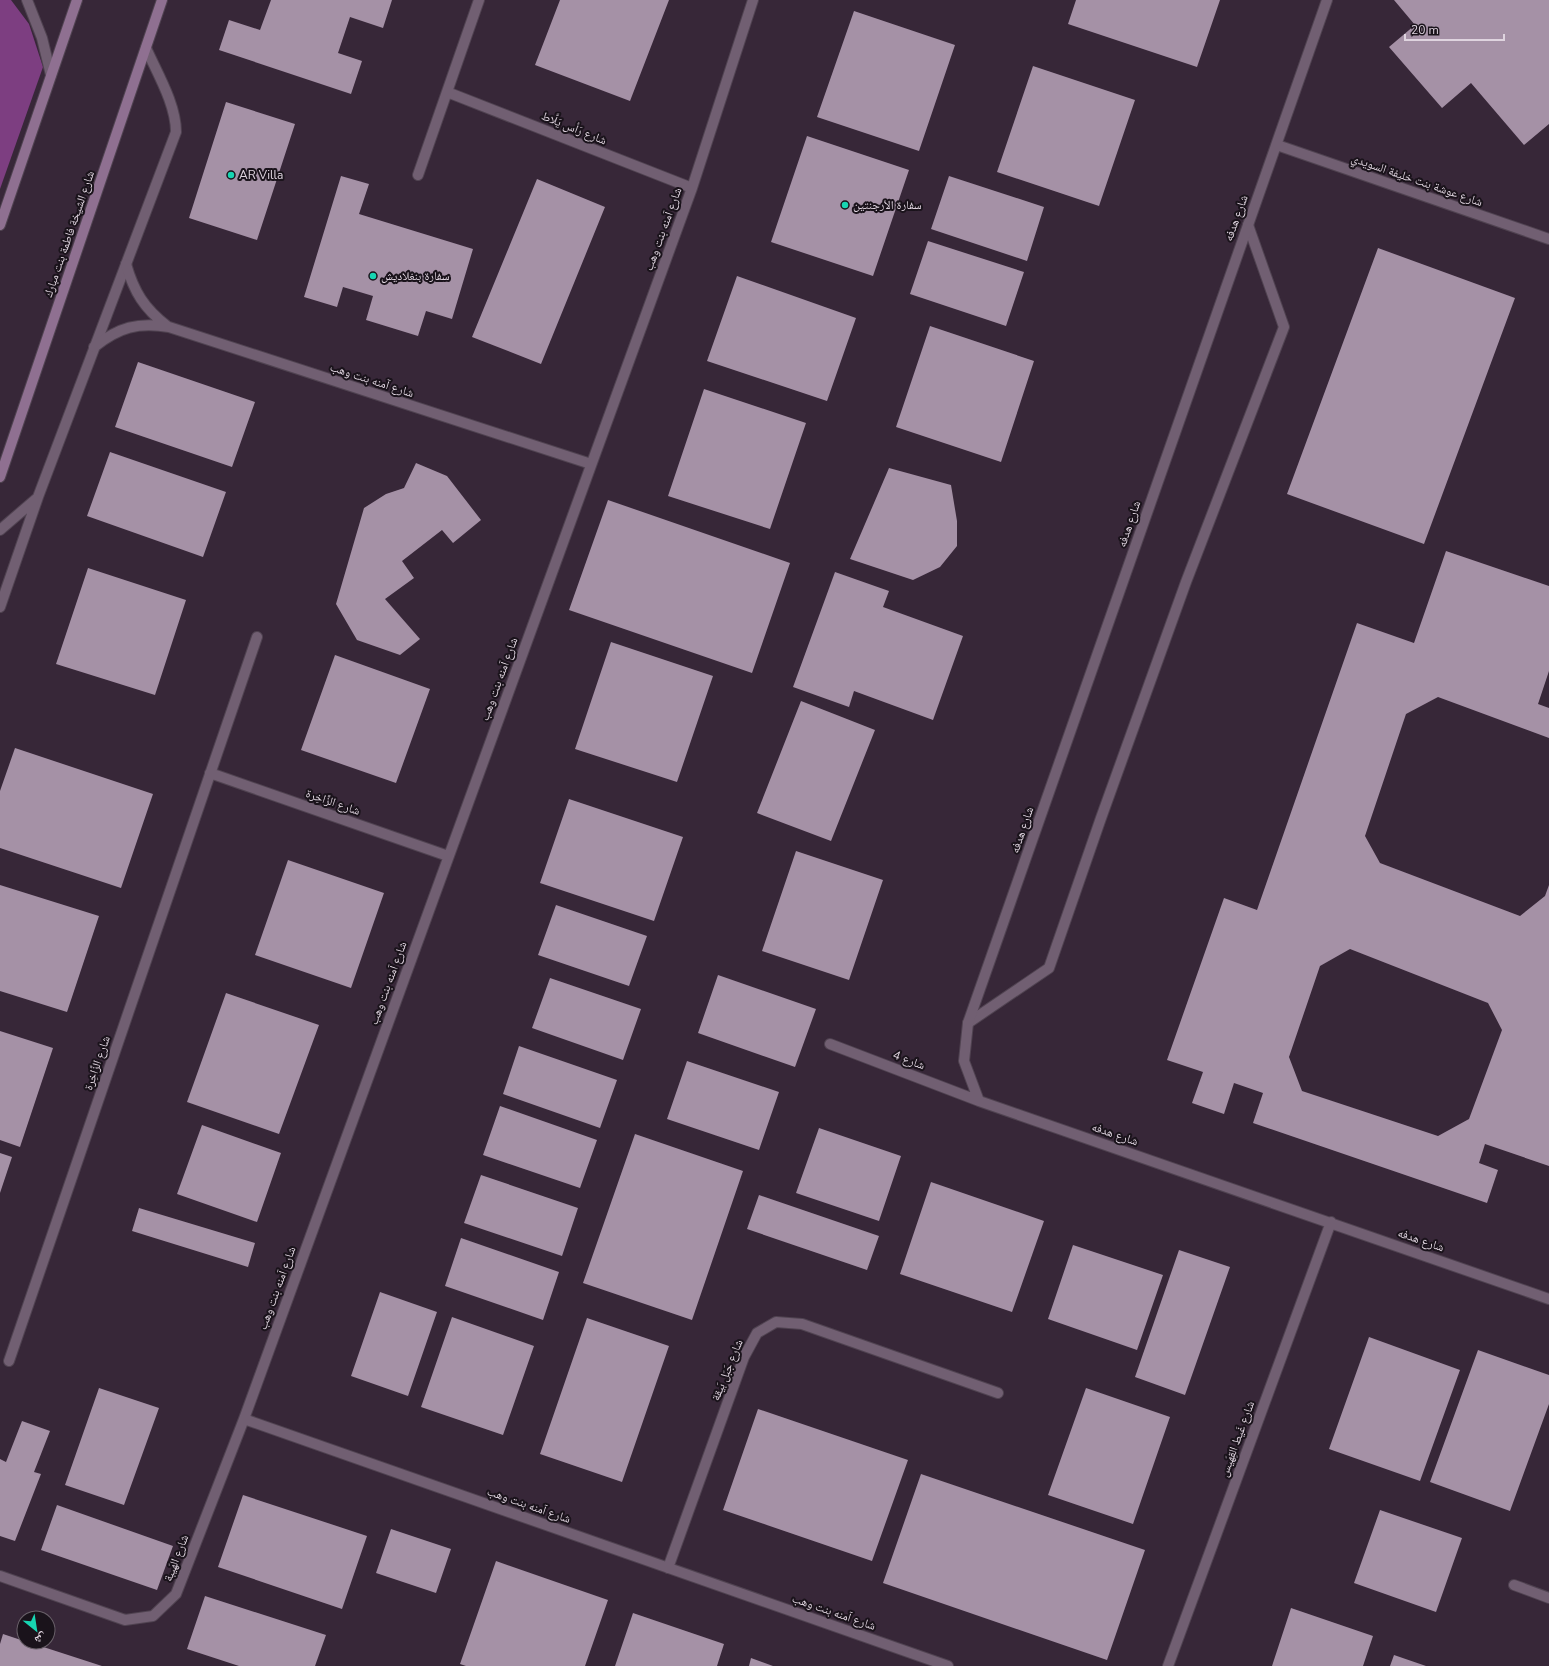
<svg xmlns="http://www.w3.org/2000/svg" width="1549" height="1666" font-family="'Nunito Sans','Noto Naskh Arabic',sans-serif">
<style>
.forest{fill:#7d3e81}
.building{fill:#a591a6;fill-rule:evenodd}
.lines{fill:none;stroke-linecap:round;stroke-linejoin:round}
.service-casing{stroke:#504351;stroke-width:12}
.minor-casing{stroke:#504351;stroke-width:12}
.secondary-casing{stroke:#504351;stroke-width:12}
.service{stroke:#715f72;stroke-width:10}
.minor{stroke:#715f72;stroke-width:10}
.secondary{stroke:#8f7091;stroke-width:10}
.poi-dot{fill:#17d5b2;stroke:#1a131b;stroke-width:1.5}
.labels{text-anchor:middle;stroke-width:4;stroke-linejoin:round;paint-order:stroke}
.street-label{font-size:12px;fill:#dfd4df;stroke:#1a131b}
.poi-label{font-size:12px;fill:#dfd4df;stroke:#1a131b;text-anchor:start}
</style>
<rect width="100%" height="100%" fill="#372738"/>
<path class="forest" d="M0 0H11L29 24 43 67 0 189Z"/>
<path class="building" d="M271 0H392L383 28 350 17 338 53 362 61 351 94 219 50 229 20 260 30Z
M560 0H669L630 101 535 65Z
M1076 0H1220L1197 67 1068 24Z
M1394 0H1549V124L1524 145 1471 83 1442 108 1389 47 1415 25Z
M854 11 955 45 919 151 817 117Z
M1033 66 1135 100 1099 206 997 172Z
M226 102 295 124 257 240 189 218Z
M807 136 909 170 873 276 771 242Z
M341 176 369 184 359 214 473 249 452 319 426 311 418 336 366 320 373 296 343 287 337 307 304 297Z
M949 176 1044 207 1027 261 931 229Z
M537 179 605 207 541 364 472 337Z
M928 241 1024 272 1006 326 910 294Z
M1378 248 1515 298 1424 544 1287 494Z
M737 276 856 318 827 401 707 361Z
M930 326 1034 361 1001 462 896 427Z
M138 362 255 402 232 467 115 427Z
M704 389 806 423 770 529 668 496Z
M110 452 226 492 203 557 87 516Z
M416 463 447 476 481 520 453 543 442 530 402 561 414 578 385 599 420 639 400 655 357 640 336 604 364 508 386 494 404 488Z
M889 468 951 485 957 521V546L940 567 913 580 850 559Z
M608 500 790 563 752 673 569 610Z
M1446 551 1549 586V671L1538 704 1549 708V738L1438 697 1406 714 1365 836 1380 863 1520 916 1545 896 1549 885V1166L1485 1144 1479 1163 1498 1170 1487 1203 1253 1123 1263 1093 1234 1083 1224 1114 1192 1103 1203 1072 1167 1060 1224 898 1257 910 1357 623 1414 643ZM1350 949 1488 1003 1502 1030 1469 1119 1438 1136 1302 1091 1289 1057 1320 966Z
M88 568 186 600 155 695 56 664Z
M835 572 889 591 883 607 963 636 933 720 854 691 849 707 793 687Z
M611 642 713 676 677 782 575 749Z
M335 655 430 689 396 783 301 750Z
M801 701 875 730 831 841 757 813Z
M15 748 153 794 121 888 0 848V791Z
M569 799 683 837 654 921 540 883Z
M796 851 883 880 849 980 762 951Z
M288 860 384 893 351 988 255 955Z
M0 885 99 916 67 1012 0 991Z
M556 905 647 936 629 986 538 955Z
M718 975 816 1009 795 1067 698 1033Z
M550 978 641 1009 623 1060 532 1028Z
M226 993 319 1025 279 1134 187 1102Z
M0 1031 53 1048 20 1147 0 1140Z
M519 1046 617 1080 600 1128 503 1094Z
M687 1061 779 1092 759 1150 667 1119Z
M500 1106 597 1140 580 1188 483 1155Z
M202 1125 281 1153 257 1222 177 1194Z
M819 1128 901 1156 879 1221 796 1193Z
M635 1134 743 1171 692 1320 583 1283Z
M0 1153 12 1157 0 1193Z
M481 1175 578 1208 562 1256 464 1223Z
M931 1182 1044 1221 1012 1312 900 1274Z
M759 1195 879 1236 867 1270 747 1229Z
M139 1208 255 1243 248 1267 132 1231Z
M461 1238 559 1272 543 1320 445 1286Z
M1073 1245 1163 1275 1137 1350 1048 1319Z
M1179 1250 1230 1267 1185 1395 1135 1377Z
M380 1292 437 1312 408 1396 351 1376Z
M452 1317 534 1346 503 1435 421 1407Z
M587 1318 669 1346 622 1482 540 1454Z
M1369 1337 1460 1370 1420 1481 1329 1449Z
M1478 1350 1549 1375V1404L1510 1511 1430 1482Z
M99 1388 159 1408 124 1505 65 1485Z
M1086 1388 1170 1417 1133 1524 1048 1495Z
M758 1409 908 1460 872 1561 723 1510Z
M22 1421 50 1431 34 1472 41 1474 15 1541 0 1536V1459L6 1462Z
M921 1474 1145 1550 1107 1660 883 1583Z
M243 1495 367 1536 342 1609 218 1567Z
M57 1505 173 1546 157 1590 41 1550Z
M1380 1510 1462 1538 1436 1612 1354 1583Z
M391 1529 451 1549 436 1593 376 1573Z
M496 1561 608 1600 585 1666H466L460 1664Z
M205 1596 326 1635 315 1666H239L187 1649Z
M1291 1608 1373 1636 1363 1666H1272Z
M633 1613 724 1644 717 1666H615Z
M3 1634 24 1641V1642H28L102 1666H0V1644Z
M1394 1655 1426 1666H1390Z
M751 1658 773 1666H749Z"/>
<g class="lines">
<defs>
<path id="service" d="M0 530 36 499
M0 607 38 497 176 132C176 104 157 73 146 48
M968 1023 1049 968 1101 818 1186 582 1284 327 1248 225"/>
<path id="minor" d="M27 0 42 38 51 75
M447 92 692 188
M1277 145 1549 239
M418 175 479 0
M126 264C134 292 144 308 167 326
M94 347C119 327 138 322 169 327L591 464
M210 773 448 856
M830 1044 979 1101 1549 1299
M979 1101 964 1061 968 1023 1327 0
M9 1361 257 637
M244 1419 948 1666
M668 1568 744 1357 757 1333 776 1322 802 1324 998 1393
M0 1576 125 1620 153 1616 176 1594 244 1419 692 188 753 0
M1514 1585 1549 1598
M1168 1666 1331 1222"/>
<path id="secondary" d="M0 225 77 0
M0 477 162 0"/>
</defs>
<use href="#service" class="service-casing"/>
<use href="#minor" class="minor-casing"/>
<use href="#secondary" class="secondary-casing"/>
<use href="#service" class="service"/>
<use href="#minor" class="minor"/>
<use href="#secondary" class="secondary"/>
</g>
<g class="poi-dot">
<circle cx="231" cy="175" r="4"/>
<circle cx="845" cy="205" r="4"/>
<circle cx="373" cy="276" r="4"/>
</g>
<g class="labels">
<g class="street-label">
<text transform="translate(574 128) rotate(22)" y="4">شارع رَأس يَلَّاط</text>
<text transform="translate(1417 180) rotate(19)" y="4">شارع عوشة بنت خليفة السويدي</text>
<text transform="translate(1236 218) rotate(-70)" y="4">شارع هدفه</text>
<text transform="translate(663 229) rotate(-70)" y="4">شارع آمنه بنت وهب</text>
<text transform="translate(69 234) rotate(-71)" y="4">شارع الشيخة فاطمة بنت مبارك</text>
<text transform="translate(372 380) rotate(18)" y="4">شارع آمنه بنت وهب</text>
<text transform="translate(1129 524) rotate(-71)" y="4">شارع هدفه</text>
<text transform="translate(499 679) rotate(-70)" y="4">شارع آمنه بنت وهب</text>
<text transform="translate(333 802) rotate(19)" y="4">شارع الزَّاخِرة</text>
<text transform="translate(1022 830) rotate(-71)" y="4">شارع هدفه</text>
<text transform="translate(388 983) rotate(-70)" y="4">شارع آمنه بنت وهب</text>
<text transform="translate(909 1060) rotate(21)" y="4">شارع 4</text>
<text transform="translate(97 1063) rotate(-71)" y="4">شارع الزَّاخِرة</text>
<text transform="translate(1115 1134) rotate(19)" y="4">شارع هدفه</text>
<text transform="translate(1421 1240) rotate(19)" y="4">شارع هدفه</text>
<text transform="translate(277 1288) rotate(-70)" y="4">شارع آمنه بنت وهب</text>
<text transform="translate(727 1370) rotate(-68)" y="4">شارع جَبَل بَيقة</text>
<text transform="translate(1237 1439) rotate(-70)" y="4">شارع غَيط القِهَيس</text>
<text transform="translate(529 1505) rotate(19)" y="4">شارع آمنه بنت وهب</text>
<text transform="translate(176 1558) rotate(-69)" y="4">شارع الهَيبة</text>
<text transform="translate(834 1612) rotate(19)" y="4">شارع آمنه بنت وهب</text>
</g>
<g class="poi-label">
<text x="239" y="179">AR Villa</text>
<text x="853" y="209">سفارة الأرجنتين</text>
<text x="381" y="280">سفارة بنغلاديش</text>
</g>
</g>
<g transform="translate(36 1630) rotate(150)"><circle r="19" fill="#1a131b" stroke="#696069"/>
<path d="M0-3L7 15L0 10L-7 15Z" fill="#17d5b2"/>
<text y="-6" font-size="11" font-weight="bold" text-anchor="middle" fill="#dfd4df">ش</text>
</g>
<path d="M1405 34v6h99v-6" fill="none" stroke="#dfd4df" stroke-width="2"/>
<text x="1411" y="34" font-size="12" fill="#dfd4df" stroke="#1a131b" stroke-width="3" paint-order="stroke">20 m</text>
</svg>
